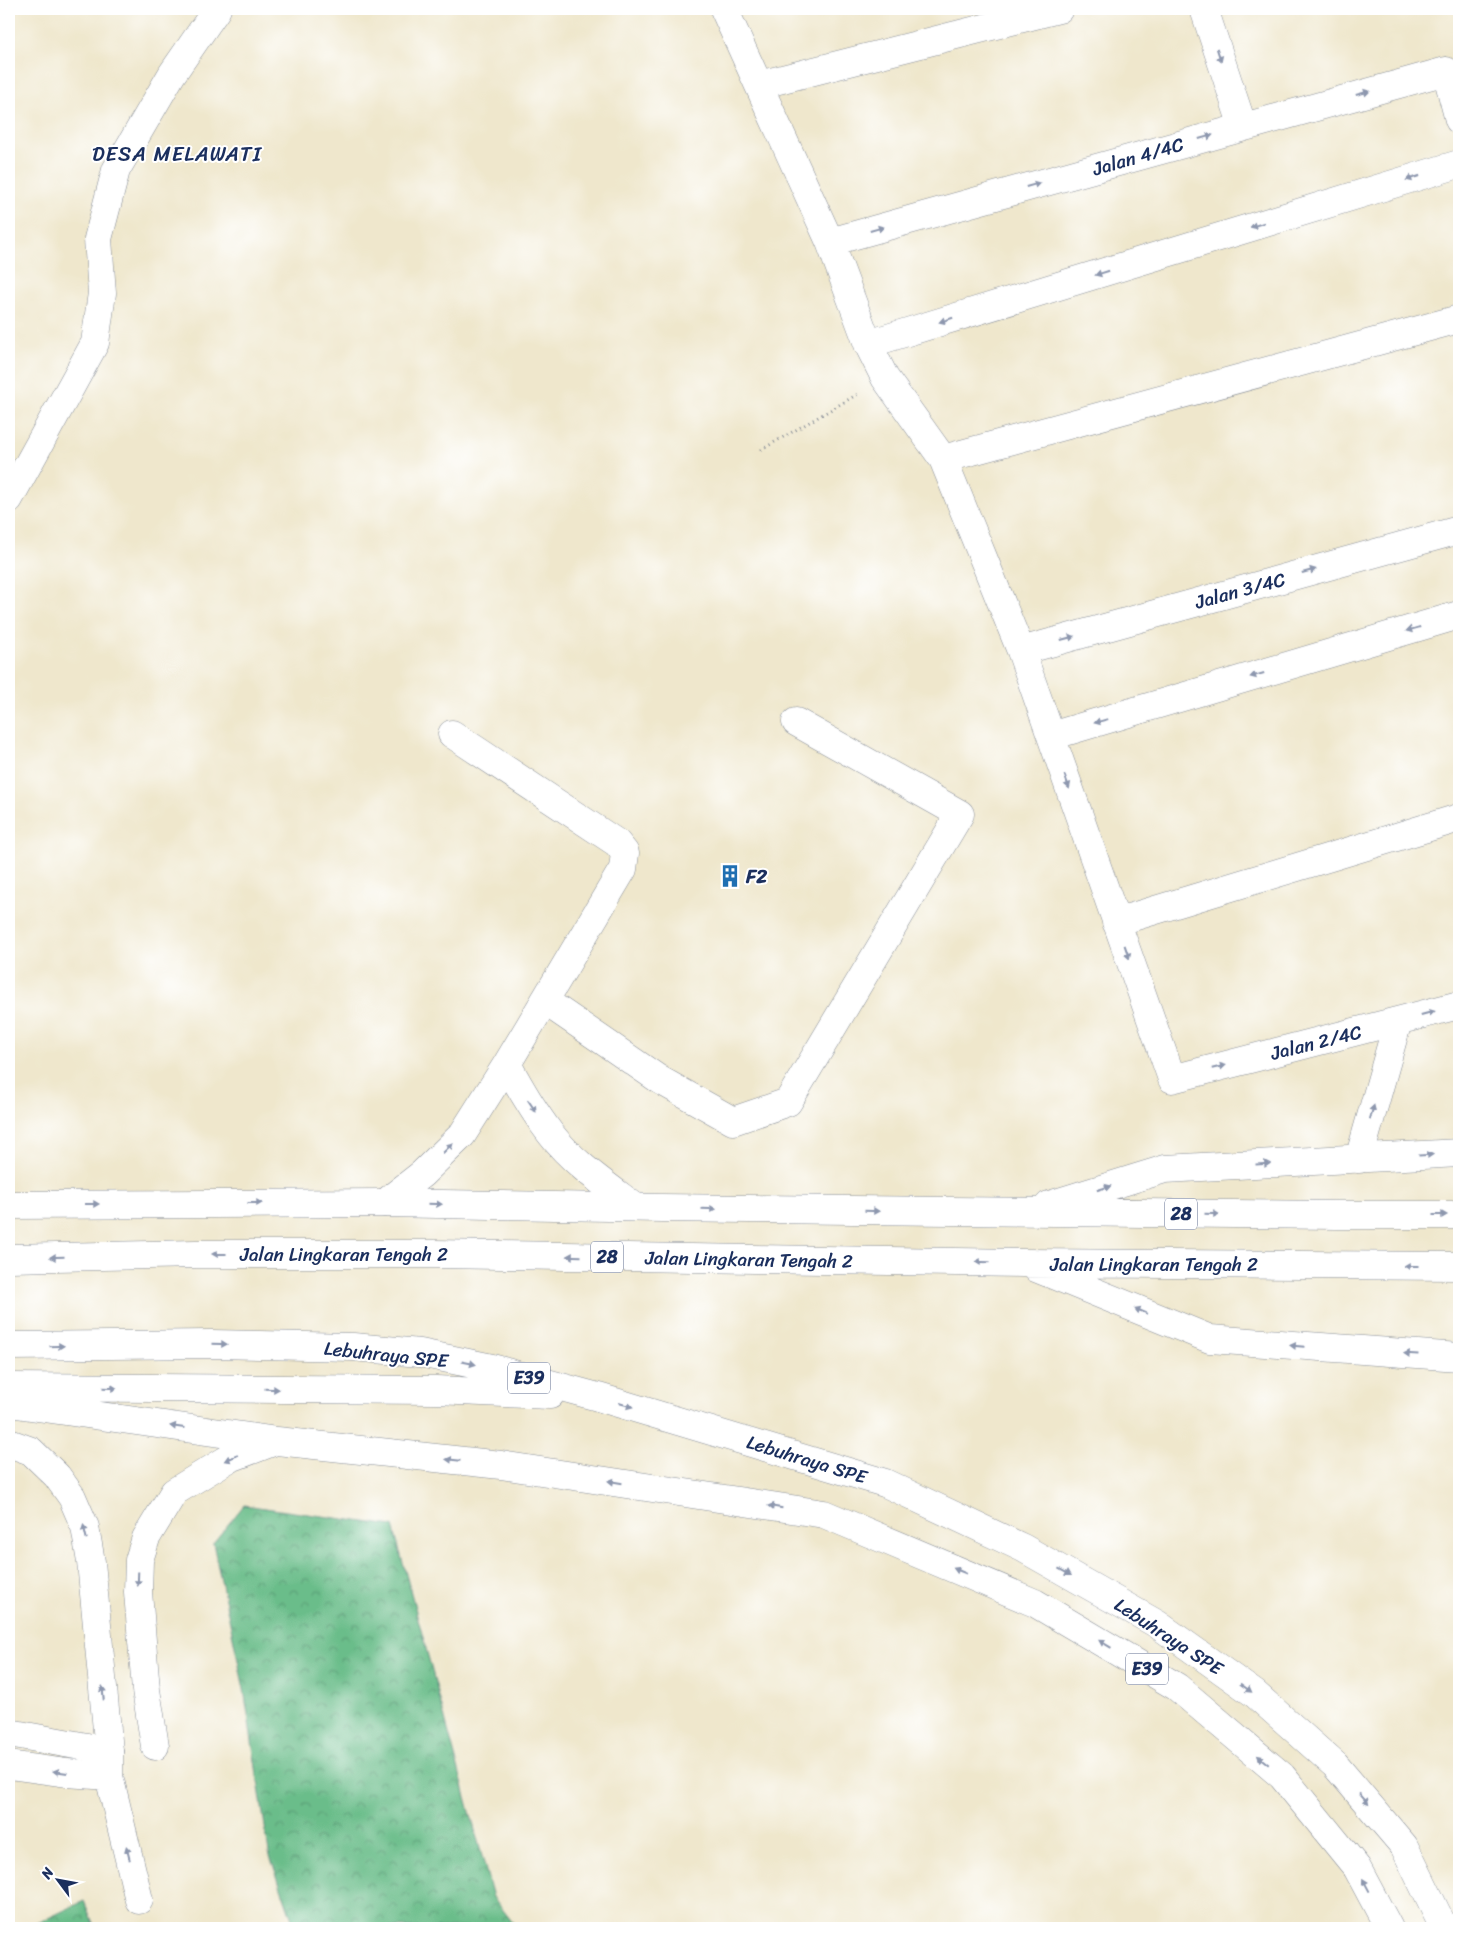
<svg xmlns="http://www.w3.org/2000/svg" width="1468" height="1937" font-family="Sriracha,sans-serif">
<style>
.forest{fill:url(#forest-crowns);stroke:#437674}
.lines{fill:none;stroke-linecap:round;stroke-linejoin:round}
.minor-casing{stroke:#858b95;stroke-width:29}
.highway-casing{stroke:#858b95;stroke-width:29}
.path{stroke:#858b95;stroke-width:3;stroke-dasharray:1 4;stroke-linecap:butt}
.minor{stroke:#fff;stroke-width:28}
.highway{stroke:#fff;stroke-width:28}
.oneway{fill:#8d97ae}
.labels{text-anchor:middle;stroke-width:4;stroke-linejoin:round;paint-order:stroke}
.shield{fill:#fff;stroke:#5f6d8e;stroke-width:1}
.shield-label{font-size:18px;font-weight:bold;fill:#1b2f5e}
.street-label{font-size:19px;fill:#1b2f5e;stroke:#fff}
.poi-label{font-size:19px;font-weight:bold;fill:#1b2f5e;stroke:#fff;text-anchor:start}
.quarter-label{font-size:21px;letter-spacing:1px;fill:#1b2f5e;stroke:#fff}
</style>
<defs>
<pattern id="forest-crowns" width="20" height="18" patternUnits="userSpaceOnUse" patternTransform="scale(1.25)"><rect width="20" height="18" fill="#6bbd8a"/><path d="M2 6a3 3 0 1 1 6 0M12 15a3 3 0 1 1 6 0" fill="none" stroke="#579a74"/></pattern>
</defs>
<rect width="100%" height="100%" fill="#fff"/>
<filter id="ink" filterUnits="userSpaceOnUse"><feTurbulence type="fractalNoise" baseFrequency=".02" numOctaves="2"/><feDisplacementMap in="SourceGraphic" scale="10" xChannelSelector="R" yChannelSelector="G"/><feConvolveMatrix kernelMatrix="1 2 1 2 8 2 1 2 1" color-interpolation-filters="sRGB"/></filter>
<filter id="wash" filterUnits="userSpaceOnUse"><feTurbulence type="fractalNoise" baseFrequency=".0096" numOctaves="4" result="noise"/><feDisplacementMap in="SourceGraphic" scale="20" xChannelSelector="R" yChannelSelector="G"/><feGaussianBlur stdDeviation="1.12" result="paint"/><feColorMatrix in="noise" values="0 0 0 0 0 0 0 0 0 0 0 0 0 0 0 0 0 1.4 0 .05"/><feComposite in="paint" operator="in"/></filter>
<g filter="url(#wash)">
<rect width="100%" height="100%" fill="#efe7cc"/>
<path class="forest" d="M244 1505 393 1526 493 1897 517 1928H295L269 1853 244 1689 213 1543Z
M84 1901 95 1928H27Z"/>
</g>
<g filter="url(#ink)">
<g class="lines">
<defs>
<path id="minor" d="M724 9 830 242 868 344 885 378 943 459 1021 651 1172 1079 1459 1005
M1204 9 1243 127
M1446 71 1459 120
M759 85 1059 9
M830 242 1446 71
M868 344 1459 164
M943 459 1459 319
M9 499 95 343 102 293 98 239 116 170 172 74 217 9
M1021 651 1459 530
M1051 736 1459 615
M1116 922 1459 818
M545 1001 660 1080 733 1121 788 1102 960 814 796 722
M507 1064C520 1088 534 1112 550 1133 573 1163 606 1185 635 1207
M1359 1159 1398 1021
M385 1203 422 1174 462 1135 507 1064 623 869 625 853 617 843 452 734
M9 1733 109 1751"/>
<path id="highway" d="M9 1205 385 1203 661 1208 1338 1215H1459
M1049 1205 1165 1169 1459 1153
M9 1258 196 1254H434L1023 1263 1459 1266
M1036 1268 1210 1339 1459 1357
M9 1346 211 1344 353 1347 420 1353 492 1368 598 1397 885 1483 1023 1548 1157 1624 1255 1694 1335 1765 1404 1846 1444 1928
M9 1387 436 1390 550 1395
M9 1403 277 1441 501 1465 824 1514 1035 1603 1177 1687 1282 1776 1357 1868 1389 1928
M9 1443 31 1451 57 1476 72 1497 85 1527 91 1562 109 1751V1776L139 1900
M155 1746 146 1690 138 1592 139 1560 146 1538 174 1492 228 1459 273 1442
M9 1765 67 1773 109 1776"/>
</defs>
<use href="#minor" class="minor-casing"/>
<use href="#highway" class="highway-casing"/>
<path class="path" d="M761 450 858 394"/>
<use href="#minor" class="minor"/>
<use href="#highway" class="highway"/>
</g>
<defs><path id="oneway-solid" d="M-6-.8H1V-3.2L6.5 0L1 3.2V.8H-6Z" transform="scale(1.25)"/></defs>
<g class="oneway">
<use href="#oneway-solid" transform="translate(1219 55) rotate(72)"/>
<use href="#oneway-solid" transform="translate(1363 93) rotate(-15)"/>
<use href="#oneway-solid" transform="translate(1206 137) rotate(-16)"/>
<use href="#oneway-solid" transform="translate(1413 178) rotate(163)"/>
<use href="#oneway-solid" transform="translate(1033 185) rotate(-16)"/>
<use href="#oneway-solid" transform="translate(1257 225) rotate(163)"/>
<use href="#oneway-solid" transform="translate(877 229) rotate(-16)"/>
<use href="#oneway-solid" transform="translate(1102 273) rotate(163)"/>
<use href="#oneway-solid" transform="translate(946 320) rotate(163)"/>
<use href="#oneway-solid" transform="translate(1309 571) rotate(-15)"/>
<use href="#oneway-solid" transform="translate(1413 629) rotate(164)"/>
<use href="#oneway-solid" transform="translate(1068 638) rotate(-15)"/>
<use href="#oneway-solid" transform="translate(1257 675) rotate(164)"/>
<use href="#oneway-solid" transform="translate(1101 721) rotate(164)"/>
<use href="#oneway-solid" transform="translate(1067 782) rotate(71)"/>
<use href="#oneway-solid" transform="translate(1127 952) rotate(71)"/>
<use href="#oneway-solid" transform="translate(1428 1013) rotate(-15)"/>
<use href="#oneway-solid" transform="translate(1219 1067) rotate(-14)"/>
<use href="#oneway-solid" transform="translate(532 1106) rotate(56)"/>
<use href="#oneway-solid" transform="translate(1372 1112) rotate(-74)"/>
<use href="#oneway-solid" transform="translate(448 1148) rotate(-44)"/>
<use href="#oneway-solid" transform="translate(1426 1155) rotate(-3)"/>
<use href="#oneway-solid" transform="translate(1263 1164) rotate(-3)"/>
<use href="#oneway-solid" transform="translate(1104 1188) rotate(-17)"/>
<use href="#oneway-solid" transform="translate(255 1203)"/>
<use href="#oneway-solid" transform="translate(92 1204)"/>
<use href="#oneway-solid" transform="translate(435 1204) rotate(1)"/>
<use href="#oneway-solid" transform="translate(709 1209) rotate(1)"/>
<use href="#oneway-solid" transform="translate(872 1211) rotate(1)"/>
<use href="#oneway-solid" transform="translate(1212 1214) rotate(1)"/>
<use href="#oneway-solid" transform="translate(1440 1215)"/>
<use href="#oneway-solid" transform="translate(219 1254) rotate(-180)"/>
<use href="#oneway-solid" transform="translate(574 1256) rotate(-179)"/>
<use href="#oneway-solid" transform="translate(57 1257) rotate(179)"/>
<use href="#oneway-solid" transform="translate(982 1262) rotate(-179)"/>
<use href="#oneway-solid" transform="translate(1411 1266) rotate(-180)"/>
<use href="#oneway-solid" transform="translate(1141 1311) rotate(-158)"/>
<use href="#oneway-solid" transform="translate(220 1344) rotate(1)"/>
<use href="#oneway-solid" transform="translate(57 1346) rotate(-1)"/>
<use href="#oneway-solid" transform="translate(1297 1346) rotate(-175)"/>
<use href="#oneway-solid" transform="translate(1411 1354) rotate(-176)"/>
<use href="#oneway-solid" transform="translate(469 1363) rotate(12)"/>
<use href="#oneway-solid" transform="translate(110 1388) rotate(1)"/>
<use href="#oneway-solid" transform="translate(272 1389) rotate(1)"/>
<use href="#oneway-solid" transform="translate(626 1405) rotate(16)"/>
<use href="#oneway-solid" transform="translate(177 1427) rotate(-172)"/>
<use href="#oneway-solid" transform="translate(231 1458) rotate(157)"/>
<use href="#oneway-solid" transform="translate(453 1460) rotate(-174)"/>
<use href="#oneway-solid" transform="translate(615 1482) rotate(-171)"/>
<use href="#oneway-solid" transform="translate(775 1507) rotate(-171)"/>
<use href="#oneway-solid" transform="translate(85 1532) rotate(-103)"/>
<use href="#oneway-solid" transform="translate(960 1571) rotate(-157)"/>
<use href="#oneway-solid" transform="translate(1065 1572) rotate(29)"/>
<use href="#oneway-solid" transform="translate(138 1579) rotate(92)"/>
<use href="#oneway-solid" transform="translate(1105 1644) rotate(-149)"/>
<use href="#oneway-solid" transform="translate(1246 1688) rotate(36)"/>
<use href="#oneway-solid" transform="translate(103 1693) rotate(-96)"/>
<use href="#oneway-solid" transform="translate(1263 1760) rotate(-140)"/>
<use href="#oneway-solid" transform="translate(60 1772) rotate(-173)"/>
<use href="#oneway-solid" transform="translate(1364 1799) rotate(49)"/>
<use href="#oneway-solid" transform="translate(128 1853) rotate(-104)"/>
<use href="#oneway-solid" transform="translate(1366 1885) rotate(-118)"/>
</g>
</g>
<defs>
<symbol id="building-bare" viewBox="-9 -9 18 18"><path d="M-4-6H4V6H1V3H-1V6H-4ZM-2.5-4.3h1.7v1.8h-1.7ZM.8-4.3h1.7v1.8H.8ZM-2.5-1h1.7V.8h-1.7ZM.8-1h1.7V.8H.8Z" fill="#1f6fb2" stroke="#fff" stroke-width="2.5" paint-order="stroke"/></symbol>
</defs>
<g fill-rule="evenodd">
<use href="#building-bare" x="714" y="860" width="32" height="32"/>
</g>
<g class="labels">
<g class="shield">
<rect x="1165" y="1198.5" width="32" height="31" rx="4"/>
<rect x="591" y="1241.5" width="32" height="31" rx="4"/>
<rect x="508" y="1362.5" width="42" height="31" rx="4"/>
<rect x="1126" y="1653.5" width="42" height="31" rx="4"/>
</g>
<g class="shield-label">
<text x="1181" y="1220">28</text>
<text x="607" y="1263">28</text>
<text x="529" y="1384">E39</text>
<text x="1147" y="1675">E39</text>
</g>
<g class="street-label">
<text transform="translate(1138 156) rotate(-16)" y="7">Jalan 4/4C</text>
<text transform="translate(1240 590) rotate(-15)" y="7">Jalan 3/4C</text>
<text transform="translate(1316 1042) rotate(-14)" y="7">Jalan 2/4C</text>
<text x="344" y="1261">Jalan Lingkaran Tengah 2</text>
<text transform="translate(749 1259) rotate(1)" y="7">Jalan Lingkaran Tengah 2</text>
<text x="1154" y="1271">Jalan Lingkaran Tengah 2</text>
<text transform="translate(386 1354) rotate(6)" y="7">Lebuhraya SPE</text>
<text transform="translate(807 1459) rotate(17)" y="7">Lebuhraya SPE</text>
<text transform="translate(1169 1636) rotate(33)" y="7">Lebuhraya SPE</text>
</g>
<g class="poi-label">
<text x="746" y="883">F2</text>
</g>
<g class="quarter-label">
<text x="177" y="161">DESA MELAWATI</text>
</g>
</g>
<rect width="1468" height="1937" fill="none" stroke="#fff" stroke-width="30"/>
<g transform="translate(58 1880) rotate(302)" stroke="#ffffff" stroke-width="4" paint-order="stroke">
<path d="M0-4L9 19L0 12L-9 19Z" fill="#1b2f5e"/>
<text y="-8" font-size="14" font-weight="bold" text-anchor="middle" fill="#1b2f5e">N</text>
</g>
</svg>
